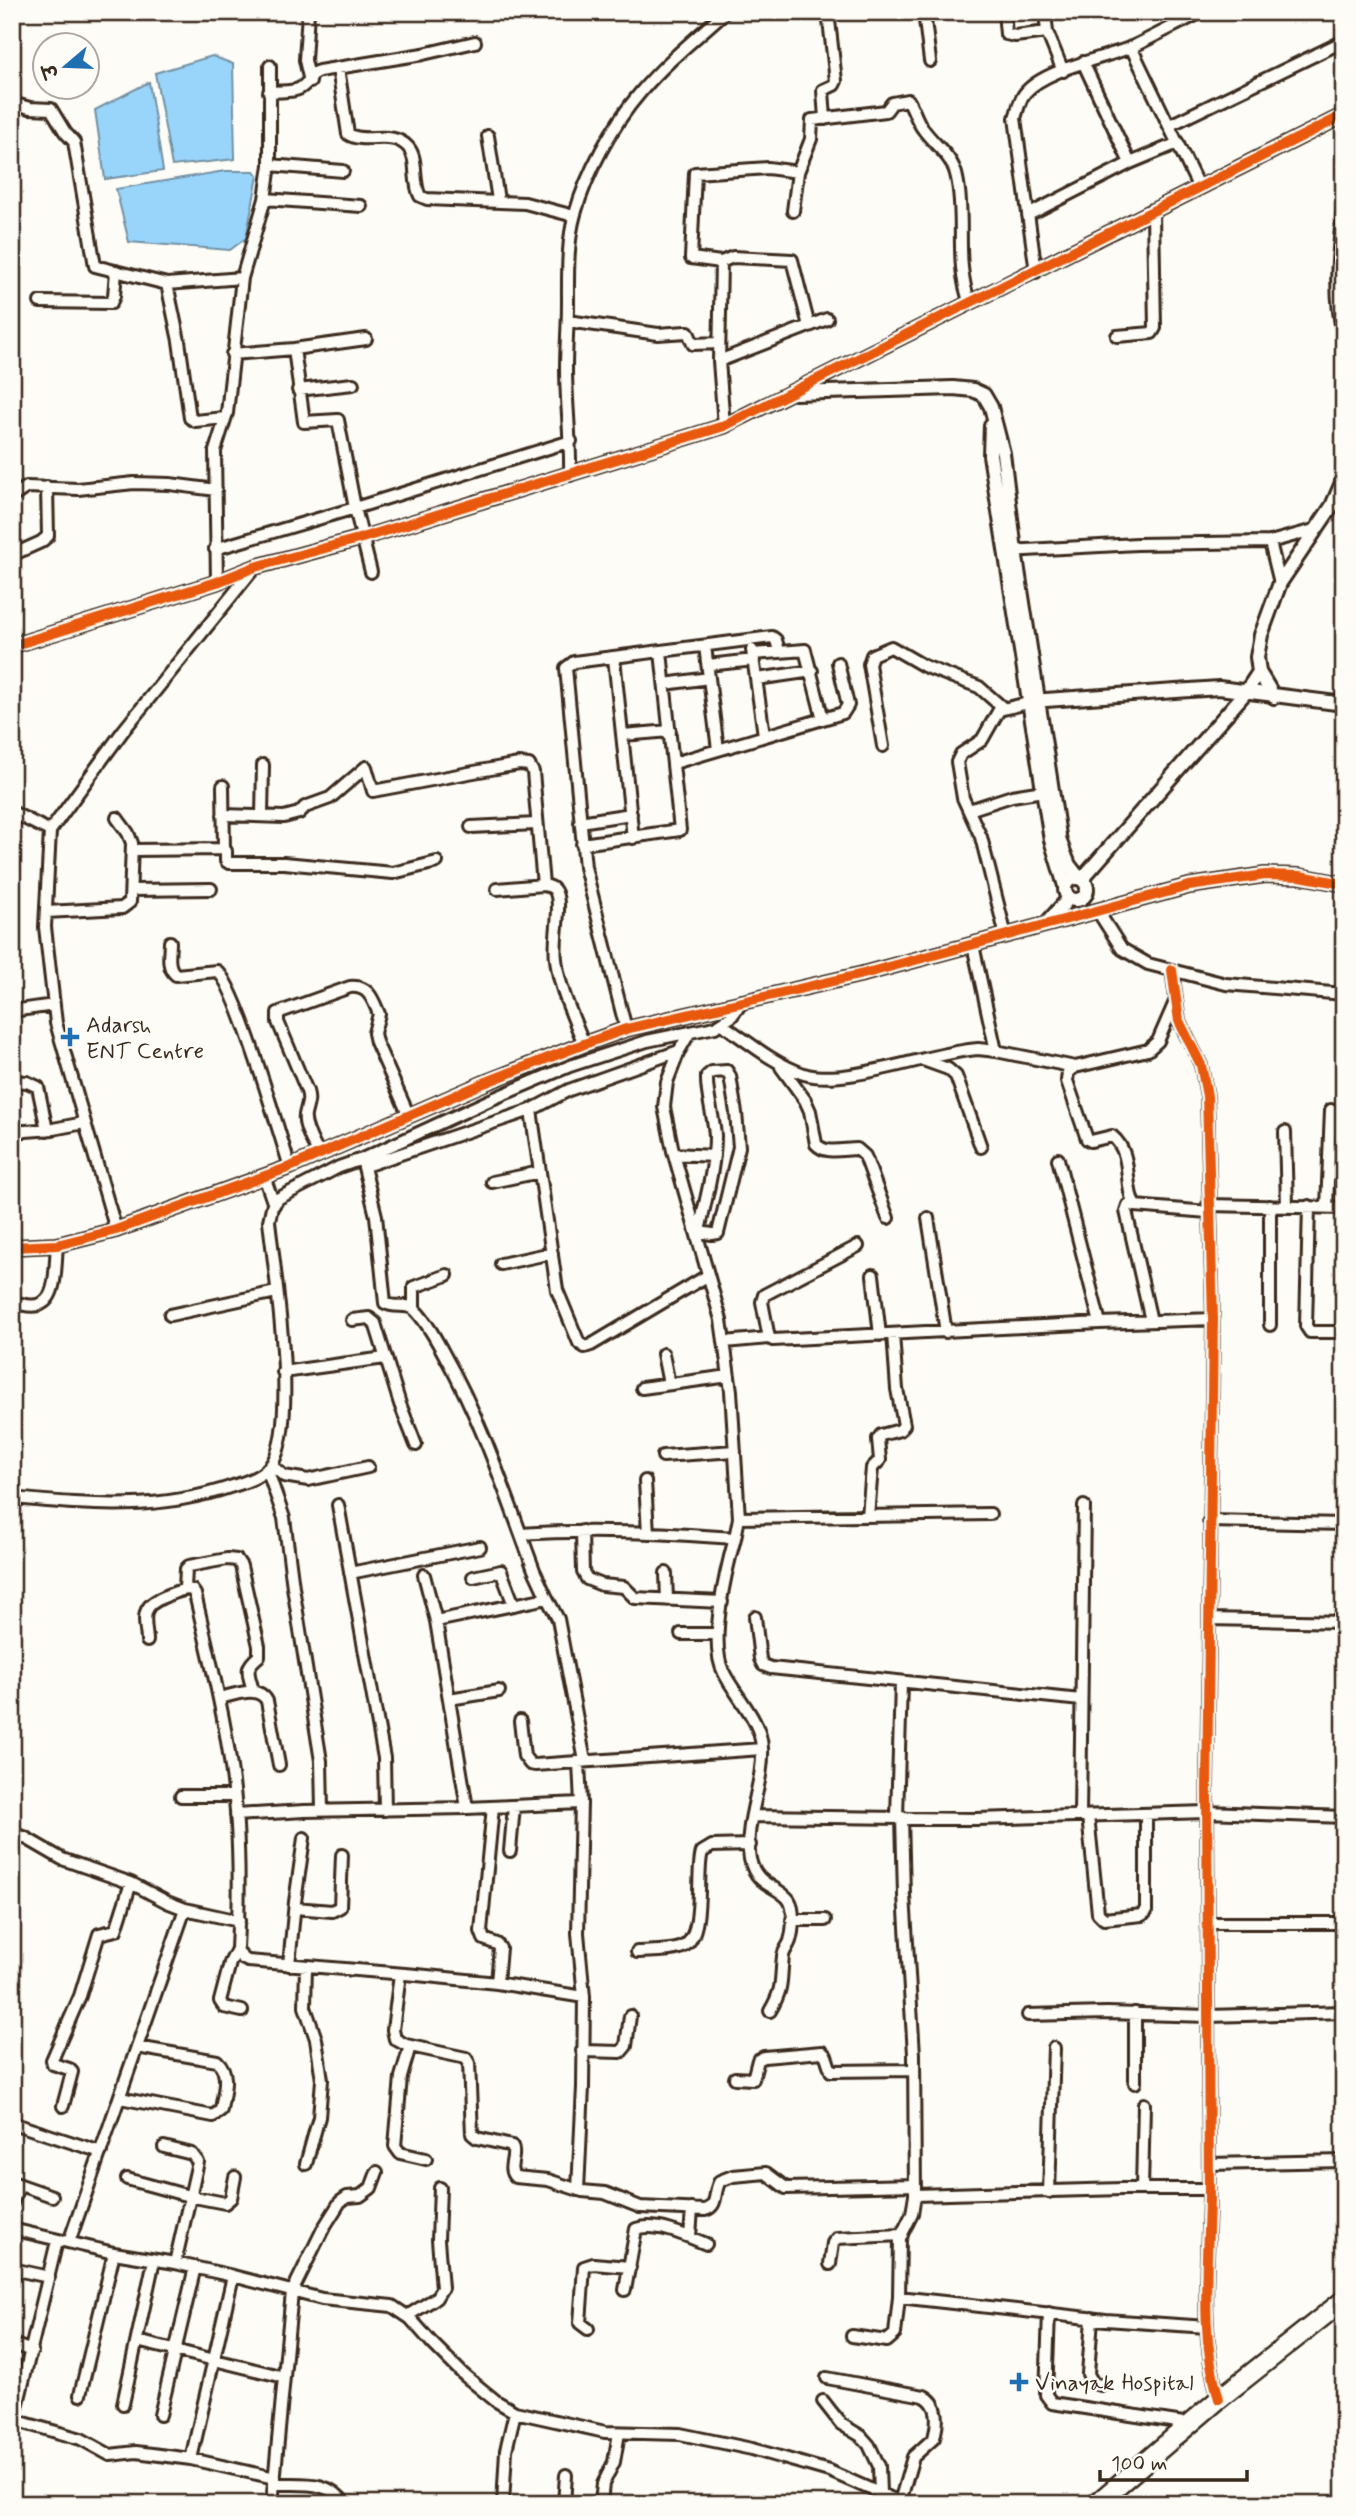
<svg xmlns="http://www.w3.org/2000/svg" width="1356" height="2516" font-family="Mynerve,'Playpen Sans Deva',sans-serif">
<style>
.water{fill:#99d5fa;stroke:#7391a2;stroke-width:2}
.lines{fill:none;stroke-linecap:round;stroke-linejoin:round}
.minor-casing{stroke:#3b2a1e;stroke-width:16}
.tertiary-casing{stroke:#3b2a1e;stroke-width:18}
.trunk-casing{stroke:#3b2a1e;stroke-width:23}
.minor{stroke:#fdfcf7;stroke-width:10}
.tertiary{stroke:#fdfcf7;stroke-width:12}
.trunk{stroke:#fdfcf7;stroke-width:18}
.cycleway-casing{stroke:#fdfcf7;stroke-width:15}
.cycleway{stroke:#e8590c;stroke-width:10}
.poi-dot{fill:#1f6fb2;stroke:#fdfcf7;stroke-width:2.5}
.labels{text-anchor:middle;stroke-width:5;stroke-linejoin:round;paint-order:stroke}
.poi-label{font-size:23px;fill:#3b2a1e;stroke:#fdfcf7;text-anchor:start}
</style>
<rect width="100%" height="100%" fill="#fdfcf7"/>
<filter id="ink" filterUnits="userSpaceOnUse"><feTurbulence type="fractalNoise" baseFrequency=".0143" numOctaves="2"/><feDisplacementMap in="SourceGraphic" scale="14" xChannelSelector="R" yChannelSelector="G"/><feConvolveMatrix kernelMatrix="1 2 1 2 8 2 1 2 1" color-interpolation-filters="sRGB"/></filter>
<g filter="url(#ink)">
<path class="water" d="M212 56 233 64 235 159 172 166 155 73Z
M149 82 163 171 105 179 95 110Z
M225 171H254L258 176 246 238 230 250 129 242 116 189Z"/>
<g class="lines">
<defs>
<path id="minor" d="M308 12 305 60 310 82
M924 12 930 61
M1004 12 1006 34 1015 36 1047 32
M1045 12 1047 32 1063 71
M1131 47 1199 188
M1083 62 1130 163
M338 68 348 134C365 145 392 129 408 147 419 159 412 182 420 196L427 199 525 203 574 216
M269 92C294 90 300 95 314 73L319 71 423 54 475 42
M12 103 30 108 51 109 65 132 74 142 95 266 167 284 242 278
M825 119 823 90 834 85 836 81 828 12
M1170 125 1344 41
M488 136 498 200
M270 165 343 171
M265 199 361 206
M793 211 798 172 811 139 812 120 886 111 892 103 908 100C914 109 916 120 923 129 935 146 953 156 957 178 966 219 954 262 970 303
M1028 215 1130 163 1178 143
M721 262 691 258 695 173 768 168 798 172
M1036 272 1015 118C1018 110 1019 100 1025 93 1044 69 1106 58 1134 46 1157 35 1179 23 1202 12
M167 284 179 341 190 418 195 421 225 418
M40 302 111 303 114 296 116 271
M568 321 658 334 686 332H688L693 344 719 343
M1117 336 1152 333 1155 328 1153 212
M294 349 366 339
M232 354 294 349 304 422 338 420 355 508 571 441
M719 361 827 319
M298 390 353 384
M724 426 719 361 721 262 733 257 792 260 809 326
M570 475C571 439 566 404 566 368 566 347 568 326 568 304 568 275 567 242 575 214 586 174 613 124 640 93 665 63 696 38 725 12
M12 497 27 487 78 489 134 483 170 484 216 490
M1270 542 1280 583
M215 549 355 508 371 572
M1007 551 1137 544 1270 542 1314 530
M12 555 41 542 48 536 47 487
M217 582 215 451 227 413 242 278 265 199 270 165V66
M705 646 718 750
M752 650 764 735
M753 654 805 650 823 719
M614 658 633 838
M708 665 754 660
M757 679 812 671
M665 684 709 678
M623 735 670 731
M883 746 869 664 872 655 891 647 924 666 979 687 1003 708
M674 763 843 713 848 705 838 663
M223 786 224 849
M969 810 1012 796 1043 791
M12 812 50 831
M223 815 284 817 299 813 305 807 330 798 366 767 373 791 474 772 519 764 529 765 533 772 543 885
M262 816 263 765
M580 822 631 814
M471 827 536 824
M582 844 680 830 661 652
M133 850 224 849 226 851V861L229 863H284L393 873 437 862
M497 889 543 885C549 886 554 887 556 893 562 907 553 940 556 959 559 988 573 1017 584 1044
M132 890 211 889
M1097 910 1122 949 1148 964 1226 984 1344 994
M46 912 122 908 130 902 132 843 128 833 117 818
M1006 936 981 837 963 798 957 762 961 754 982 740 999 710 1028 703
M170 942C170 953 166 967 176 975L217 971C236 983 280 1136 290 1167
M973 945 996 1051
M1172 970 1179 1021 1201 1065 1207 1096 1213 1319 1207 1789 1209 2197C1208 2264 1199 2334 1219 2399
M1175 1002 1158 1041 1148 1050 1075 1067 1068 1072 1067 1081 1087 1139 1091 1141 1112 1136C1134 1154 1123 1185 1135 1206L1208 1212
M12 1011 54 1005
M722 1024C748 1042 774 1064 804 1074 845 1087 931 1052 978 1049L996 1051 1075 1067
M626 1029 585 867 566 668 574 662 772 637 776 640 779 651
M690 1032 679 1051 569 1090 531 1110 557 1290 579 1343 585 1347 591 1345 707 1276
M923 1060 948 1069 956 1076 981 1147
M781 1067 805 1100 810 1111 816 1144C826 1155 843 1149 857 1149L865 1156 888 1218
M12 1081 27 1082 38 1087 47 1130
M12 1132 53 1129 84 1123
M1285 1132 1287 1206
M674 1154 714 1156
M319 1155C314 1144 303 1127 305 1115 307 1105 310 1101 307 1091L278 1022V1013L283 1011 350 987C369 985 373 1000 379 1014L374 1033 376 1042 409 1116
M362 1159 376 1216 385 1303C395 1309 407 1302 415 1310 427 1322 437 1341 445 1356 483 1423 507 1498 534 1570L547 1598
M1058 1159 1100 1323 1213 1319
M365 1166 531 1110
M264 1176 274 1205
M492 1182 540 1172
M1133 1202 1128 1205 1126 1211 1151 1321
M1208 1205 1344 1208
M1270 1206V1325
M1309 1206 1306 1326 1310 1332H1344
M1327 1207 1331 1110
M928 1218 946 1332
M116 1230 56 1023 45 927 50 831 123 731 255 567
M698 1237 699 1232C705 1201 715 1168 715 1136 714 1116 706 1096 707 1076L712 1072 727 1071 730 1076 736 1113 739 1147 718 1233 712 1234 699 1232
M858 1246 764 1295 762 1302 769 1338 773 1340 1100 1323
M501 1264 552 1253
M873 1275 880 1335
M12 1301C59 1320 54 1278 57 1245
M414 1308V1287L447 1275
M170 1315 276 1292
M352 1320 369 1318 375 1323 400 1404 416 1445
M724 1342 769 1338
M663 1354 669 1384
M283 1372 385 1358
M642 1388 729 1376
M663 1456 735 1451
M271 1465 284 1476 308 1480 368 1467
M267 1469 284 1518 293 1587 321 1761 322 1810
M645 1481 648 1533
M12 1498C90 1505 157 1512 233 1486 246 1482 265 1476 273 1462 298 1417 275 1276 269 1221L272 1207 279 1198 339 1167 362 1159 490 1100 570 1066 647 1041 715 1027 731 1017 743 1001
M338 1505 384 1758 385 1810
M868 1516 872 1468 880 1460 878 1439 881 1435 900 1430 904 1425 897 1389 893 1334
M739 1518 990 1514
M1209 1521 1344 1524
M582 1531 583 1572 587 1579 602 1585 624 1587 635 1598 722 1602
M521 1534C592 1529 664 1533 735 1538L739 1518 731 1391 721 1320 673 1151 664 1107 667 1082 679 1051
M735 1538C726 1570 708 1644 724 1673 736 1697 761 1720 762 1748 764 1784 743 1824 750 1859 756 1887 778 1885 789 1900 795 1909 793 1931 790 1941 788 1947 784 1950 783 1956 780 1982 784 1987 770 2011
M350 1573 480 1547
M666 1573 667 1600
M424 1575 436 1621
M473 1577 501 1571 514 1605
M185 1588 186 1569 189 1566 227 1559 237 1560 241 1566 259 1646V1656C243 1669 249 1673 253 1691
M755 1617 760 1659 763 1665 771 1668 1081 1700
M1210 1619 1344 1622
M681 1634H717
M147 1641C147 1631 142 1617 148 1608 152 1600 184 1587 192 1590L195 1594C208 1651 223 1708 231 1767 240 1827 240 1888 237 1949L242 1958 248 1961 417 1975 497 1983 584 1997
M219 1698C235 1695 258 1684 267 1701L279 1765
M449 1699 499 1691
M520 1721 524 1756 530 1764 535 1765 762 1749
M181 1796H234
M493 1807 481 1931 484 1939 497 1944 500 1948 497 1983
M467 1808 581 1803 579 1763
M236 1815 304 1811 467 1808 436 1621 547 1598 558 1619 585 1761
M753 1816 977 1819 1207 1812 1344 1817
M1080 1816 1084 1506
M1088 1816 1098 1913 1104 1919 1142 1915 1146 1912V1814
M897 1817 901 1683
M12 1834 24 1837 62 1859 131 1883 167 1902 185 1909 239 1921
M510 1851 514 1806
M295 1908 332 1911 340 1907 342 1855
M792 1920H825
M1208 1923H1344
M237 1949 230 1963 220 2001 224 2007 242 2011
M637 1952C650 1951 667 1952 680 1948 707 1940 695 1873 702 1852L712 1846 750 1845
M289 1965 295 1902 304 1838
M306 1966 305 2007 316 2039 322 2080 319 2117 306 2164
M400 1974 393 2030 395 2039 406 2045 466 2058 469 2063 472 2134 477 2138 512 2146C517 2157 506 2168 515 2177L548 2180 582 2191 605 2193 640 2207 705 2210C719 2206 713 2192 720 2181L733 2176 766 2173 786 2188 915 2185
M1135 2013V2083
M1028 2015 1107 2013 1208 2016 1344 2012
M410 2046 401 2077 395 2146 400 2153 426 2159
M582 2051 621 2052 626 2046 630 2016
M735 2078 753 2079 758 2060 764 2057 822 2052 826 2056 831 2071 914 2070
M120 2098 213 2116 221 2110C223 2093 231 2074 217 2061L137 2047
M63 2106 72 2072 69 2069 53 2064 52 2060 80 1996 99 1934 116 1930 131 1883
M12 2123 101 2152
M164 2147 192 2154 198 2162 175 2263
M1209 2164 1344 2161
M127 2179 189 2196 225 2203 231 2198 235 2177
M12 2182 52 2196
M1142 2189 1144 2104
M578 2190 583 2087 584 1997 578 1933 581 1803
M1049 2192 1054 2048
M915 2195 1122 2189H1209
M12 2203 20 2185
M12 2229 114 2253 175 2263 233 2276 322 2299 392 2306 410 2318 432 2343 464 2375 496 2401 515 2412 605 2432 680 2434 752 2449 829 2471 904 2504
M690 2237 692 2209
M69 2242 185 1909
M830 2264 833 2243 837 2238 902 2235
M12 2269 49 2277
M625 2290 636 2229C657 2222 687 2236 706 2244
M899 2297 1106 2320 1207 2327
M1049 2313 1046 2395 1052 2403 1190 2424
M407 2316 436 2298 442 2288 438 2240 440 2188
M1092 2318 1088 2374 1093 2383 1101 2385
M588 2329 580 2323 584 2267 593 2264 630 2267
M852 2336 887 2341 895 2334 899 2297 900 2238 912 2214 915 2195 914 2054 904 1895 902 1817
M137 2341 284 2377
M12 2344 32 2351
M827 2378 924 2396C940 2404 938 2422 934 2438L913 2457 900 2502
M80 2395 114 2253
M823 2401 841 2424 861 2436 869 2445 879 2466 880 2493
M123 2404 154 2260
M160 2415 195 2267
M14 2420 81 2439 110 2455 136 2452 191 2459 275 2478
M12 2428 57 2241
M191 2459 233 2276
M274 2484C301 2485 329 2479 345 2504
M601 2503 603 2484 614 2462 619 2433
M272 2504 292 2292 323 2229 340 2202 347 2197 360 2196 371 2188 377 2172
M503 2504 506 2450 515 2412
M564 2504 566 2475"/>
<path id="tertiary" d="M1344 211C1339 253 1334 293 1344 333
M795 393 953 388 973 390 984 395 991 407 1003 453 1015 551 1060 842 1069 865 1079 878
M991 425 990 455 1051 840 1065 886
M12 646 217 582 255 567 362 538 724 426 1344 115
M1259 672 1274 697
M1031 701 1219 688 1344 704
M1065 889a11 11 0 1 1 22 0a11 11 0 1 1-22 0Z
M1082 879 1245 693 1259 672 1257 657 1261 635 1280 583 1332 506 1344 478
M1045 925 1069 898
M12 1247 57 1245 116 1230 290 1167 484 1083 584 1044 626 1029 863 974 1189 886 1265 875 1300 876 1344 884"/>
<path id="trunk" d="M1096 2504 1219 2399 1344 2300"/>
</defs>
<use href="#minor" class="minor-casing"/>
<use href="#tertiary" class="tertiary-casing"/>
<use href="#trunk" class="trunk-casing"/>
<use href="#minor" class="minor"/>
<use href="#tertiary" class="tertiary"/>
<use href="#trunk" class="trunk"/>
<defs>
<path id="cycleway" d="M12 646 217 582 255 567 362 538 724 426 1344 115
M1172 970 1179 1021 1201 1065 1207 1096 1213 1319 1207 1789 1209 2197C1208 2264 1199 2334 1219 2399
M12 1247 57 1245 116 1230 290 1167 484 1083 584 1044 626 1029 863 974 1189 886 1265 875 1300 876 1344 884"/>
</defs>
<use href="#cycleway" class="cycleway-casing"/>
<use href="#cycleway" class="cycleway"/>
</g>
</g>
<g class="poi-dot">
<path d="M66.5 1026.5h7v7h7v7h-7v7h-7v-7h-7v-7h7z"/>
<path d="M1015.5 2371.5h7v7h7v7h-7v7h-7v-7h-7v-7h7z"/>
</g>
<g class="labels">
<g class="poi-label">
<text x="86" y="1032">Adarsh<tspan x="86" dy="26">ENT Centre</tspan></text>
<text x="1035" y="2390">Vinayak Hospital</text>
</g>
</g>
<rect width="1356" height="2516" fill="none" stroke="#fdfcf7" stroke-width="42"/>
<rect x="21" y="21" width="1314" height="2474" fill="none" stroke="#3b2a1e" stroke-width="2.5" filter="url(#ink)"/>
<g transform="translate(66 66) rotate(251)"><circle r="33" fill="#fdfcf7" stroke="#afa8a0" stroke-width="2"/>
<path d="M0-5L12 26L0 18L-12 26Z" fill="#1f6fb2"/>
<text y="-10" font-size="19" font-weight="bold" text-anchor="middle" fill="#3b2a1e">उ</text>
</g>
<path d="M1100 2470v10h147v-10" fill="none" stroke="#3b2a1e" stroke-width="3.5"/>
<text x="1111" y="2470" font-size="21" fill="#3b2a1e" stroke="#fdfcf7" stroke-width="5" paint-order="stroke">100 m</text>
</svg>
